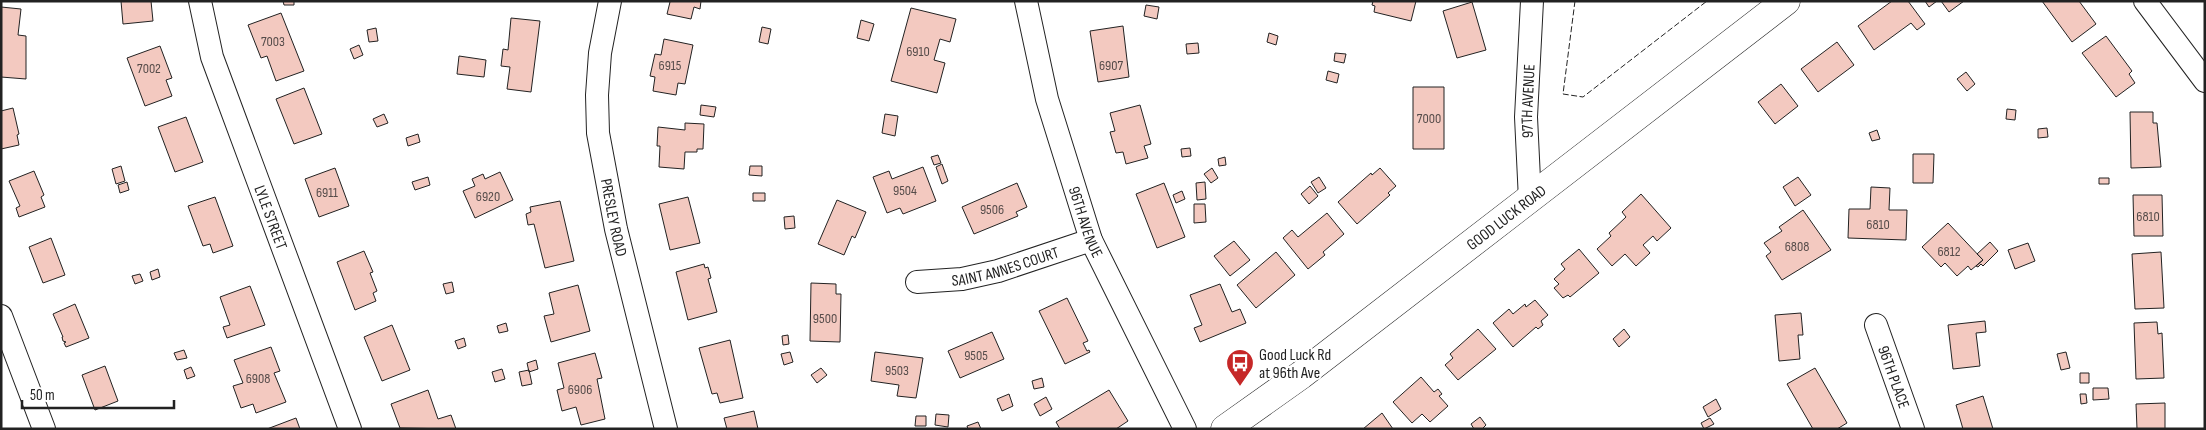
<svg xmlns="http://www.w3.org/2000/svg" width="2206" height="430" font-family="'Sofia Sans Condensed',sans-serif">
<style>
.building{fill:#f3c9c0;stroke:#222}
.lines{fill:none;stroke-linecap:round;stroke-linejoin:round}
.minor-casing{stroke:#222;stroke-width:24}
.major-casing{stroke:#222;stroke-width:29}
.minor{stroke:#fff;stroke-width:22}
.major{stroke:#fff;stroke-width:28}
.fence{stroke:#222;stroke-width:1;stroke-dasharray:6 2.5;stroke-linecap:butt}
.labels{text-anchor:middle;stroke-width:4;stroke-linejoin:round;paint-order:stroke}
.number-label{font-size:14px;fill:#564c4a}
.street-label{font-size:16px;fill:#222;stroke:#fff}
.poi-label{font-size:16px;fill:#222;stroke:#fff;text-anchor:start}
</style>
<rect width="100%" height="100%" fill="#fff"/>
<path class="building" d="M121 1H151L153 21 123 24Z
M283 1H294V5H284Z
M668 1H701L700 9 694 7 691 19 667 14 670 2Z
M1373 1H1416L1411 21 1374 12 1375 6 1372 5Z
M1892 1H1908L1925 24 1917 30 1911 23 1874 50 1858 26Z
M1925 1H1937L1929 7Z
M1941 1H1964L1949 12Z
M2042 1H2079L2096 24 2072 42Z
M1472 2 1486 50 1457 58 1443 11Z
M1146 5 1159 7 1157 19 1144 16Z
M1 7 21 9 18 35 26 36V79L1 77Z
M911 8 956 19 950 42 940 39 934 60 945 63 937 93 891 81Z
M281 13 304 71 276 81 267 56 261 58 248 25Z
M511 18 540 21 531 92 507 89 510 67 501 66 503 49 508 50Z
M861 20 874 24 869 41 857 38Z
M1123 26 1129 77 1098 82 1090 31Z
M762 27 771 29 768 44 759 42Z
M376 28 378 41 369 42 367 30Z
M1269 33 1278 36 1276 45 1267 42Z
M2106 36 2132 71 2129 74 2135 83 2116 97 2082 53Z
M664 39 693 45 685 84 678 83 676 95 653 91 655 77 650 76 655 54 661 55Z
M1837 42 1854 65 1818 92 1801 69Z
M1198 43 1199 53 1187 54 1186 44Z
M359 45 363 55 354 59 350 49Z
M160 46 172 78 166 80 172 96 145 106 127 58Z
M1335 53 1346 54 1344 63 1334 61Z
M459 56 486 60 484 77 457 74Z
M1328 71 1339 74 1337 83 1326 80Z
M1966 72 1975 84 1967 91 1957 79Z
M1781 84 1798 106 1775 124 1758 102Z
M1413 87H1444V149H1413Z
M304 88 322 134 294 144 276 99Z
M701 105 716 107 714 117 700 115Z
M1140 105 1151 144 1144 146 1148 158 1126 164 1123 152 1116 153 1110 132 1115 131 1110 113Z
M13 108 19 134 17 135 19 145 1 149V111Z
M2007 109 2016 110 2015 120 2006 119Z
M2130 112H2153V123H2157L2161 167 2131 168Z
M384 114 388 123 377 127 373 119Z
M885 114 898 116 895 136 882 133Z
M186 117 203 162 175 172 158 127Z
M685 123 704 124 703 149H697V152H685L684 169 659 167 660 146H657L658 127 685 130Z
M2047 128 2048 137 2038 138V129Z
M1877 130 1880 139 1872 141 1869 133Z
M418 134 420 142 408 146 406 138Z
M1190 148 1191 156 1182 157 1181 149Z
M1913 154H1934L1933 183H1913Z
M938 155 941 163 934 165 931 157Z
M1225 157 1226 165 1219 166 1218 159Z
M942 164 948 181 942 184 936 167Z
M121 166 125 181 116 184 112 169Z
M750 166H762V176L749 175Z
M923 167 936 201 903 214 900 208 887 213 873 177 889 171 892 179Z
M335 168 349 206 319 217 305 179Z
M1212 168 1218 178 1211 183 1204 174Z
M1380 168 1396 186 1388 193 1390 195 1357 224 1338 202 1371 173 1372 175Z
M34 171 44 195 41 197 45 207 19 217 16 208 20 206 9 181Z
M500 172 513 200 475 218 463 191 475 186 472 179 483 174 485 179Z
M428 177 430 185 415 190 412 182Z
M1319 177 1326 188 1318 193 1311 182Z
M1798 177 1811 195 1795 206 1783 187Z
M2099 178H2109V184H2099Z
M127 182 129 190 120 193 118 185Z
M1205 182 1206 199 1197 200 1196 183Z
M1017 183 1027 207 1016 212 1018 216 974 234 962 207Z
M1164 183 1185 237 1157 248 1136 194Z
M1310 186 1318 196 1309 204 1301 194Z
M1871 187 1890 188 1889 210H1907L1906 240 1848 238 1849 209H1870Z
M1182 191 1185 199 1176 203 1173 195Z
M753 193H765V201H753Z
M1641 194 1671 228 1657 241 1653 236 1643 245 1650 253 1636 266 1625 254 1612 266 1597 249 1611 236 1609 233 1626 217 1622 212Z
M2133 195H2162L2163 236H2134Z
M215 197 233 246 213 253 210 244 203 246 188 206Z
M688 197 700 243 670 250 659 204Z
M837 200 866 212 855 238 852 236 844 255 818 244Z
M560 201 574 261 545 268 534 224 528 225 526 214 531 212 530 207Z
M1194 204H1205L1206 222 1194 223Z
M1803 210 1831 250 1782 280 1766 256 1771 252 1764 243 1782 231 1779 227Z
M1327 213 1344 234 1323 252 1325 255 1308 269 1283 238 1292 230 1298 237Z
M794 216 795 228 785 229 784 217Z
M1948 223 1983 260 1971 270 1968 266 1957 276 1945 263 1941 267 1922 247Z
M51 238 65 275 43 283 29 247Z
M1234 241 1250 260 1230 276 1214 256Z
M1990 242 1998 251 1983 266 1981 264 1978 267 1976 266 1983 260 1977 254Z
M2028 243 2035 261 2015 269 2008 250Z
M1579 249 1599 273 1570 297 1568 295 1563 298 1554 288 1559 284 1554 279 1565 269 1561 264Z
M364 251 373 272 370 273 377 291 373 293 376 301 355 310 337 262Z
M1276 252 1295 275 1256 308 1237 285Z
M2161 252 2164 308 2135 309 2132 254Z
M704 264 705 268 708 267 711 278 708 279 717 312 688 320 676 272Z
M158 269 160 277 152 280 150 272Z
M140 274 143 281 135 284 132 276Z
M452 282 454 292 446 294 443 284Z
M811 283 836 284V294H841L840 342 810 341Z
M1220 284 1232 312 1240 309 1246 323 1200 342 1194 328 1202 325 1190 295Z
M578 285 590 331 551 342 544 316 554 314 549 293Z
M250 286 265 325 227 338 223 327 230 325 220 297Z
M1067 298 1088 341 1083 343 1087 351 1089 350 1090 352 1065 364 1039 311Z
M1535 300 1548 315 1541 321 1543 325 1538 329 1536 327 1513 347 1493 323 1509 309 1513 314 1525 304 1526 307Z
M75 304 89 338 66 347 64 343 66 342 63 341 62 337H63L53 314Z
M1801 313 1803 335H1798L1800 359 1779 361 1775 315Z
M1985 321 1986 332 1976 333 1980 366 1953 369 1948 325Z
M2157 322 2158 334 2162 333 2164 378 2136 379 2134 323Z
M506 323 508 331 499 333 497 326Z
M392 325 410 370 382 381 364 337Z
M1478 329 1496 349 1458 380 1445 365 1453 358 1450 354Z
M1624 329 1630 337 1619 347 1613 339Z
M992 332 1004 359 960 378 948 351Z
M788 335 789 344 783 345 782 336Z
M464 338 466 346 458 349 455 341Z
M730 340 743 398 720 403 717 393 712 394 699 348Z
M271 347 280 371 274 373 286 402 256 413 253 404 241 408 233 386 243 383 234 360Z
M184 350 187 358 177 360 174 353Z
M790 352 793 362 784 365 781 354Z
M875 352 923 358 916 398 897 396 899 385 871 381Z
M2066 352 2070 368 2061 370 2057 354Z
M595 353 602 378 597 379 605 419 581 425 576 407 562 411 557 390 564 388 558 363Z
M536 360 538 369 529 372 527 363Z
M105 366 118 401 95 410 82 375Z
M191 367 195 376 187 379 184 370Z
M821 368 827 375 817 383 811 375Z
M1815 368 1847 423 1837 429H1813L1787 384Z
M502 369 505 379 495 382 492 372Z
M529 370 532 384 522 386 519 372Z
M2080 373H2089V383H2080Z
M1421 377 1434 392 1438 389 1442 394 1439 396 1448 406 1430 422 1422 414 1412 423 1393 402Z
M1042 378 1044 387 1034 389 1032 381Z
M2093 388H2108L2109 399 2093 400Z
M428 390 438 419 451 415 456 429 400 428 391 404Z
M1109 390 1128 421 1116 429H1060L1056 422Z
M1009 394 1013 406 1002 411 997 399Z
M2080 394H2086L2087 403 2081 404Z
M1983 396 1993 429H1963L1956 405Z
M1046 397 1052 409 1040 416 1034 404Z
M1716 399 1721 409 1708 417 1703 407Z
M2165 403V429H2137L2136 404Z
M754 411 758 429H727L724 418Z
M1382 413 1393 429H1363Z
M936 414 949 415 948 427 935 425Z
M916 416H926V426H915Z
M1480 417 1486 425 1482 429H1474L1471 424Z
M296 418 300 429H267Z
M1710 418 1714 424 1704 429 1701 423Z
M978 422 981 429H968L967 426Z"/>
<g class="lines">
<defs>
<g id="minor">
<path id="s1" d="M200 1 212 57 350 429"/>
<path id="s2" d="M610 1 600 53 597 95 598 133 616 229 666 429"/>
<path id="s3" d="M1026 1 1047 99 1091 240 1185 429"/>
<path d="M2145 1 2205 81"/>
<path id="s4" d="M1530 200 1526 117 1532 1"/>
<path id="s5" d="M917 282 962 279 998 271 1091 240"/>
<path d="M1 316 44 429"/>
<path id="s6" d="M1876 325 1913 429"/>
</g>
<g id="major">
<path id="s7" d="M1225 429 1301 375 1786 1"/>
</g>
</defs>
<use href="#minor" class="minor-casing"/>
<use href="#major" class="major-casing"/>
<use href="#minor" class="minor"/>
<use href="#major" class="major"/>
<path class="fence" d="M1575 1 1563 94 1583 97 1707 1"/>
</g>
<defs>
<symbol id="bus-pin" viewBox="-11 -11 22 30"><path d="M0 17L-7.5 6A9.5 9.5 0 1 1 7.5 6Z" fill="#c62828" stroke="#fff"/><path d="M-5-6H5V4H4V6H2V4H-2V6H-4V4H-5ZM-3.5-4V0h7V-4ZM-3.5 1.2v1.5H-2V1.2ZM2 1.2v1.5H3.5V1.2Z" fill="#fff"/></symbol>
</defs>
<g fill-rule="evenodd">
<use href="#bus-pin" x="1224" y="347" width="32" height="43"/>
</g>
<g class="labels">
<g class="number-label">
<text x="273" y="46">7003</text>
<text x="918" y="56">6910</text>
<text x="670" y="70">6915</text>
<text x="1111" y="70">6907</text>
<text x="149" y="73">7002</text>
<text x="1429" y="123">7000</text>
<text x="905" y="195">9504</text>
<text x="327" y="197">6911</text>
<text x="488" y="201">6920</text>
<text x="992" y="214">9506</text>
<text x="2148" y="221">6810</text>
<text x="1878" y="229">6810</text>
<text x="1797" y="251">6808</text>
<text x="1949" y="256">6812</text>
<text x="825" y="323">9500</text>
<text x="976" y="360">9505</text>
<text x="897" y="375">9503</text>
<text x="258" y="383">6908</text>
<text x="580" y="394">6906</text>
</g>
<g class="street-label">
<text dy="6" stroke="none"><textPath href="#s4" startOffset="99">97TH AVENUE</textPath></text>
<text dy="6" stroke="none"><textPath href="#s1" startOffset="228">LYLE STREET</textPath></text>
<text dy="6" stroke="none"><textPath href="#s2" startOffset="219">PRESLEY ROAD</textPath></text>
<text dy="6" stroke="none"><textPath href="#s7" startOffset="352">GOOD LUCK ROAD</textPath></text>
<text dy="6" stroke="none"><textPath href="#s3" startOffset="229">96TH AVENUE</textPath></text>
<text dy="6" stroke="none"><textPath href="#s5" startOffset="90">SAINT ANNES COURT</textPath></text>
<text dy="6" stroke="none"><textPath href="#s6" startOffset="55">96TH PLACE</textPath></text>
</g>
<g class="poi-label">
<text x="1259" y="360">Good Luck Rd<tspan x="1259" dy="18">at 96th Ave</tspan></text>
</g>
</g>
<rect width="2206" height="430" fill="none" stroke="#222222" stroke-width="5"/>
<path d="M22 400v8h152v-8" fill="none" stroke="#222222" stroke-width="2.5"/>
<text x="30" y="400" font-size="15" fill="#222222" stroke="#ffffff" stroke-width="4" paint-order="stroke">50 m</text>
</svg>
